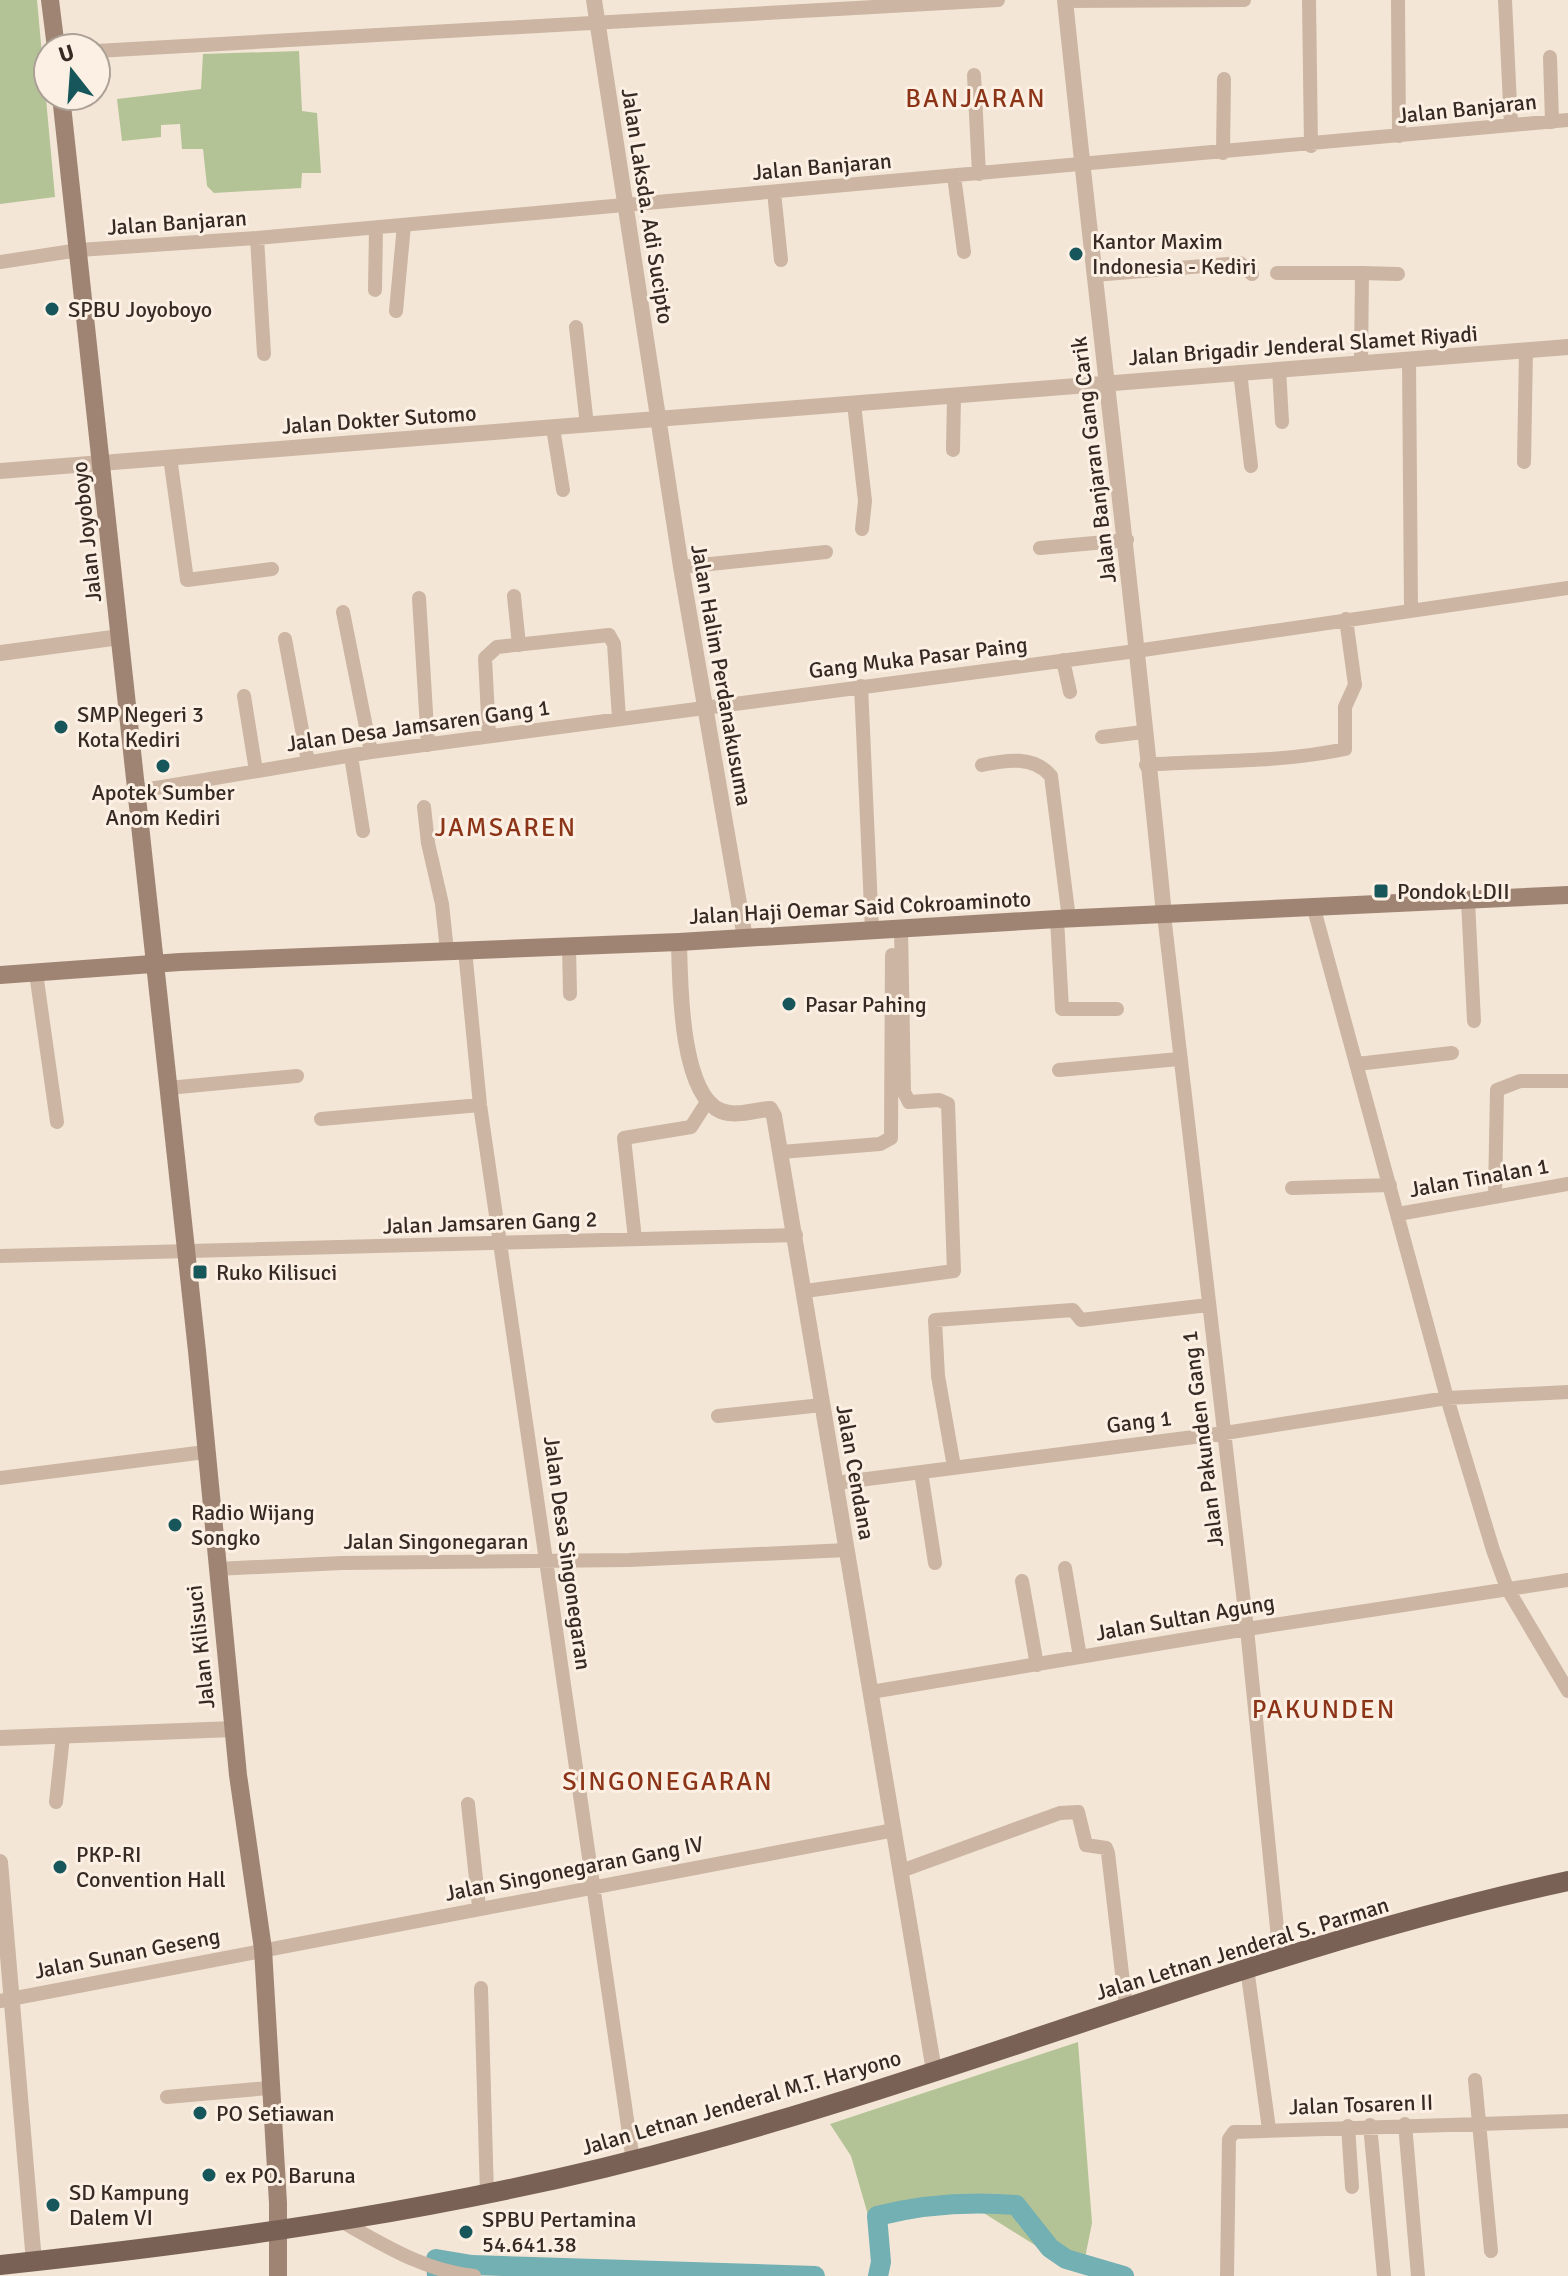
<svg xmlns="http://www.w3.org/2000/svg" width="1568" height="2276" font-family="Signika,sans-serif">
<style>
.green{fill:#b4c396}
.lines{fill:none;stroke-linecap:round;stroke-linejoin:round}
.river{stroke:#73b0b3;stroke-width:20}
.minor{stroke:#ccb5a2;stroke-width:14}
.tertiary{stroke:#ccb5a2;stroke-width:16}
.secondary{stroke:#a08473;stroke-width:18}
.primary{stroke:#796155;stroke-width:20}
.poi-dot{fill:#17565b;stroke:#fbf0e3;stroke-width:3}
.labels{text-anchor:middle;stroke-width:6;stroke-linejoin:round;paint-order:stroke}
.street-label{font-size:22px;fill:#362a25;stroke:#fbf0e3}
.poi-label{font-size:22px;fill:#362a25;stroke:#fbf0e3;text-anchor:start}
.quarter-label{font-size:26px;letter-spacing:2px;fill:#8c3417;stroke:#fbf0e3}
</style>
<rect width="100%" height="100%" fill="#f3e6d7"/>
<path class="green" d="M0 0H37L55 197 0 204Z
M299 51 302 111 317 113 321 173H302L301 188 214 193 207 186 203 149H182L180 124 161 125V137L122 141 117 99 201 89 203 54Z
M1078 2042 1092 2223 1085 2258 1038 2247 982 2212H934L870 2222 851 2156 830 2124Z"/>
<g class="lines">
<path class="river" d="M437 2276 436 2259 472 2265 815 2276
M878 2276 881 2262 877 2216C924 2204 967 2201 1016 2205L1050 2248 1066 2259 1124 2276"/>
<path class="minor" d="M1309 0 1311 146
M1398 0 1399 136
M1505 0 1511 125
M1065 1 1244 0
M96 51 998 0
M1550 57 1552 122
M974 75 979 174
M1223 153 1224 79
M954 176 964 252
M774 192 781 260
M257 238 264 354
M0 262 79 250 257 238 1568 120
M1277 273H1362
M1094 275 1240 263 1252 274
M375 290 376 228
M396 311 404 225
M576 327 587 425
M1409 359 1411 609
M1361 363 1362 273 1398 274
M1279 369 1282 422
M1240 372 1251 466
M854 404 865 501 862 529
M553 428 563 490
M953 450 954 396
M170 457 187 580 272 569
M1524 462 1526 350
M1040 548 1127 540
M681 567 826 552
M514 596 519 645
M419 598 428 745
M343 612 371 752
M285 639 308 762
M1063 660 1070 692
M861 686 872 930
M244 696 256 771
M489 736 485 658 497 647 609 635 614 644 619 718
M1102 737 1143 732
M351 756 363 831
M982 765C1005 760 1034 755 1051 776L1069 919
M1146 765C1214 760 1279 763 1345 749V707L1355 685 1346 619
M138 791 371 752 1136 651 1568 588
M424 807 428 843 442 904 447 951
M1468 901 1474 1021
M1314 909 1447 1398 1493 1550 1507 1588 1568 1691
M1164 915 1247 1629 1280 1958
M1057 919 1062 1009H1117
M569 946 570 994
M465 950 480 1105 633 2161
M36 973 57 1122
M1357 1064 1452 1053
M1059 1070 1179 1059
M168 1088 297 1076
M321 1119 480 1105
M781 1152 880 1144 891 1138 892 955
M1292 1188 1390 1185
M1495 1196 1497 1090 1520 1081H1568
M1398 1214 1568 1184
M635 1239 624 1138 691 1127 707 1102
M0 1256 796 1235
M805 1291 954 1271 948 1104 939 1100 909 1102 904 1092 901 928
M718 1416 822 1405
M954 1467 938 1376 935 1320 1073 1310 1081 1320 1208 1305
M921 1472 935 1563
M0 1478 205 1452
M836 1483 1225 1433 1447 1398 1568 1392
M1065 1568 1080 1657
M216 1569 342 1563 629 1560 847 1550
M1022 1581 1037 1665
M871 1692 1247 1629 1568 1580
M56 1802 63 1736
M468 1804 479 1907
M901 1871 1060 1813 1078 1812 1086 1845 1106 1848 1108 1853 1126 2008
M1247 1968 1269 2129
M481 1988 487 2195
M0 2001 894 1830
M1475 2080 1491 2251
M167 2097 269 2088
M1405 2124 1418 2276
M1370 2125 1384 2276
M1348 2126 1352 2187
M339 2220C382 2244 424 2271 474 2276
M1227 2276 1229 2139 1234 2132 1568 2121"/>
<path class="tertiary" d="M594 0 681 567 745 938
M1065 0C1096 305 1135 610 1164 915
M0 471 1568 347
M0 653 120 637
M679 942C680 982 680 1094 721 1111 736 1117 754 1110 770 1109L774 1116 934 2071
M0 1738 234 1729
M0 1862 34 2262"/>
<path class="secondary" d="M50 0 56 48
M61 96 197 1351 238 1775 263 1949 278 2203V2276
M0 975 180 962 679 942 1057 919 1568 895"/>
<path class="primary" d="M0 2265C234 2240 469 2207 696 2144 989 2064 1271 1945 1568 1881"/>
</g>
<g class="poi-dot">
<circle cx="1076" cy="254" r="8"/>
<circle cx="52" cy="309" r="8"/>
<circle cx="61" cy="727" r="8"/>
<circle cx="163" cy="766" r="8"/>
<rect x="1373" y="883" width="16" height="16" rx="4"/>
<circle cx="789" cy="1004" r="8"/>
<rect x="192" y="1264" width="16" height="16" rx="4"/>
<circle cx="175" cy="1525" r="8"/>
<circle cx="60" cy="1867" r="8"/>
<circle cx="200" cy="2113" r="8"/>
<circle cx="209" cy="2175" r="8"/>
<circle cx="53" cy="2205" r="8"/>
<circle cx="466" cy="2232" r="8"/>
</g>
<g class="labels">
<g class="street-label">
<text transform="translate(1467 108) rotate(-6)" y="8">Jalan Banjaran</text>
<text transform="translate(822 166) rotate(-5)" y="8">Jalan Banjaran</text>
<text transform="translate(648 206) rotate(81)" y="8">Jalan Laksda. Adi Sucipto</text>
<text transform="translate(177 222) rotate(-4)" y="8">Jalan Banjaran</text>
<text transform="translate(1303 345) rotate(-4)" y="8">Jalan Brigadir Jenderal Slamet Riyadi</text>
<text transform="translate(379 419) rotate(-4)" y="8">Jalan Dokter Sutomo</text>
<text transform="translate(1093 460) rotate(-97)" y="8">Jalan Banjaran Gang Carik</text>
<text transform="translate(86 532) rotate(-96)" y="8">Jalan Joyoboyo</text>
<text transform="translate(918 657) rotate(-7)" y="8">Gang Muka Pasar Paing</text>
<text transform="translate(722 675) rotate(80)" y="8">Jalan Halim Perdanakusuma</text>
<text transform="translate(418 725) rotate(-8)" y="8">Jalan Desa Jamsaren Gang 1</text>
<text transform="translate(860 907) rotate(-3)" y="8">Jalan Haji Oemar Said Cokroaminoto</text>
<text transform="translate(1479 1177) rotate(-10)" y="8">Jalan Tinalan 1</text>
<text transform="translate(490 1222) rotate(-2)" y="8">Jalan Jamsaren Gang 2</text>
<text transform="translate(1139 1421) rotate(-7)" y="8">Gang 1</text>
<text transform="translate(1202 1439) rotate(-97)" y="8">Jalan Pakunden Gang 1</text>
<text transform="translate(856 1472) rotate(80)" y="8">Jalan Cendana</text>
<text x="436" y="1549">Jalan Singonegaran</text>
<text transform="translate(568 1553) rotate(82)" y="8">Jalan Desa Singonegaran</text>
<text transform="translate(1185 1617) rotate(-10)" y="8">Jalan Sultan Agung</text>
<text transform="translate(200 1647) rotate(-96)" y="8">Jalan Kilisuci</text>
<text transform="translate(574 1868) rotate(-11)" y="8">Jalan Singonegaran Gang IV</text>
<text transform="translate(1242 1948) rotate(-17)" y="8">Jalan Letnan Jenderal S. Parman</text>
<text transform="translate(127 1953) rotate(-11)" y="8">Jalan Sunan Geseng</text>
<text transform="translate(741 2102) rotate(-16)" y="8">Jalan Letnan Jenderal M.T. Haryono</text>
<text transform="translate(1361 2104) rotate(-2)" y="8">Jalan Tosaren II</text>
</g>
<g class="poi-label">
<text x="1092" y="249">Kantor Maxim<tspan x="1092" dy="25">Indonesia - Kediri</tspan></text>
<text x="68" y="317">SPBU Joyoboyo</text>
<text x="77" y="722">SMP Negeri 3<tspan x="77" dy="25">Kota Kediri</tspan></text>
<text x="163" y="800" text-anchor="middle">Apotek Sumber<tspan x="163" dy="25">Anom Kediri</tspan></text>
<text x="1397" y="899">Pondok LDII</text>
<text x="805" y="1012">Pasar Pahing</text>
<text x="216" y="1280">Ruko Kilisuci</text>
<text x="191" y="1520">Radio Wijang<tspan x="191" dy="25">Songko</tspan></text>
<text x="76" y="1862">PKP-RI<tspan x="76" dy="25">Convention Hall</tspan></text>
<text x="216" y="2121">PO Setiawan</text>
<text x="225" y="2183">ex PO. Baruna</text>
<text x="69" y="2200">SD Kampung<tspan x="69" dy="25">Dalem VI</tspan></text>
<text x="482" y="2227">SPBU Pertamina<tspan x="482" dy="25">54.641.38</tspan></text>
</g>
<g class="quarter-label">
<text x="976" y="107">BANJARAN</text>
<text x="506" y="836">JAMSAREN</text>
<text x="1324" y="1718">PAKUNDEN</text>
<text x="668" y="1790">SINGONEGARAN</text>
</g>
</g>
<g transform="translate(72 72) rotate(343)"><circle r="38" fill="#fbf0e3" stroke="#aca197" stroke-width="2"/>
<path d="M0-6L14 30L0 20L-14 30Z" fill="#17565b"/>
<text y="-12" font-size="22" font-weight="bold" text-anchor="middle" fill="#362a25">U</text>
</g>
</svg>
